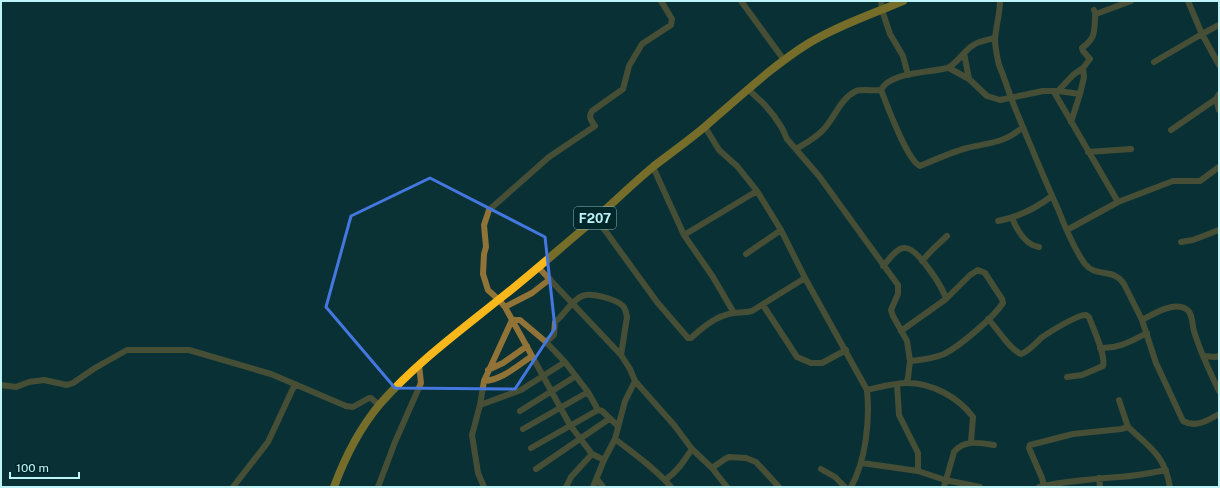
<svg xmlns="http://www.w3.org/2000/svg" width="1220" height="488" font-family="'Public Sans',sans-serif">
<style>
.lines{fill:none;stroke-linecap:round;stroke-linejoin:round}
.minor{stroke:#917237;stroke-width:6}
.major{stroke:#f8b71b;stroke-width:8}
.marked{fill:none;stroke:#4577e0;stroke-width:3;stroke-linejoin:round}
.labels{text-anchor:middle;stroke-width:3.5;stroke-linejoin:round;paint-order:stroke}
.shield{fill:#00282b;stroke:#85b6ba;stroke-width:1}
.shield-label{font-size:13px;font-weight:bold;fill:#bef3f7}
</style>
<rect width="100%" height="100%" fill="#0a3235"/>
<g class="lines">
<path class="minor" d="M741 1 784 60
M881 1 882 10 890 34 903 56 908 75
M1000 1C1000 14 996 26 995 39 995 48 997 56 999 65 1005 79 1009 93 1015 108 1029 142 1043 176 1058 209 1065 227 1074 249 1085 264 1096 278 1113 267 1124 284L1142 320 1156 363 1183 421C1196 428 1207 421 1219 414
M1188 1 1202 34 1219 65
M1096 14 1131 1
M964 53 969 79
M1154 62 1202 34 1219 25
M949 68 969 79 987 96 1000 100 1043 91H1058L1073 75 1083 68
M748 89 764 104 774 116 782 128 787 139 819 176 898 285V294L891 310 893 316 907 341 910 361 908 378 906 383
M881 90C887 105 907 160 920 166 934 160 952 152 967 148 991 142 1003 144 1023 127
M1058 91 1080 94
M1054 92 1118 202
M1216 99 1219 110
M1071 122 1080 94 1084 77 1083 68 1090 59 1083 51 1082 48C1095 38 1094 34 1095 19 1095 15 1096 14 1094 10
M705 127 719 150 737 166 757 191 781 230 805 278 867 390C870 420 866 460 851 487
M1171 130 1216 99 1219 94
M796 149C806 143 816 138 824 129 835 117 840 99 856 91 862 89 873 91 881 90 889 72 929 73 947 68 955 66 964 51 972 46 978 41 988 40 995 38
M1088 152 1131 149
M653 167 684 235 713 277 734 313
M596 218 657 302 688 338H691C703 327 716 316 733 313 740 312 745 313 752 311L805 278
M1012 218C1017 230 1025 245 1039 247
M998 221C1018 217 1035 209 1052 196
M1067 230 1118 202 1173 181H1200L1219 167
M684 235 757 191
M1181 242 1193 240 1219 230
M746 254 781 230
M922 261 933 249 947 236
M883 266C888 261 896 248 904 248 917 246 943 288 946 299
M538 267 621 355 630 369 635 381 674 425 692 449 712 468 727 487
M763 305 797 357 811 363H822L846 350
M505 307 532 293 550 279
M988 319C998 329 1009 349 1021 354 1029 351 1035 344 1041 338 1048 333 1078 314 1086 315L1089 317C1093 328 1106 355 1103 366L1082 375 1067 377
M1142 320C1153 314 1174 301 1186 309 1193 313 1192 324 1194 331 1200 352 1210 372 1219 391
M901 331 946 299 970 275 978 270 985 273 1002 299 1003 303C993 318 960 346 944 354 933 359 921 360 910 361
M546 342 554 335 555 322C565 314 570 302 582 296 590 292 616 299 623 306 626 309 626 313 627 317L621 355
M1100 348C1118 349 1131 341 1147 333
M1204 356 1215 357 1219 356
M488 370 503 363 527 346
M484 381C502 380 517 366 532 356
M897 384 899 415 918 453V471
M1 385 16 387 29 382 44 380 67 385 73 383 95 368 127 350H189L271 374 346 406 353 407 369 398H371L379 405
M867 390C880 387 894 383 907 383 932 383 958 397 973 417L971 442
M480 405 521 390 565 362
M520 411 576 376
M1128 427C1150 447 1165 456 1170 487
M523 429 588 392
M615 439C634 454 655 468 671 487
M531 448 598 410
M604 460 592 454 570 425 505 307 499 300 488 290 483 274 484 254 486 247 484 225 489 210 549 157 595 126C591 120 588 117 592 111L623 89 629 66 642 44 671 25 672 19 661 1
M862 463 918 471 945 480 980 487
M712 468 725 459 729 457 746 458 756 462 779 487
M536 469 609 419
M821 469 835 477 845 487
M1099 478 1100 487
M597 479 603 487
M665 480C677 472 684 461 692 449
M1044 486 1042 478 1029 448 1030 445 1073 434 1121 429 1128 427 1119 400
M233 487 268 442 295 384
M378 487 395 442 421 383 419 365
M484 487 478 473 472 435 480 405 484 381 512 320H520L546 342 565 362 588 392 598 410 602 411 618 426
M566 487 571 477 592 454
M593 487 604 460 615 439 625 401 635 381
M944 487 954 452C965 439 979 443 994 445
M1039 487C1065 481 1093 479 1120 477 1135 476 1151 473 1166 470"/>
<path class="major" d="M334 487C345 457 359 429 380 404 414 365 457 333 497 301 528 277 558 250 588 225 610 206 631 185 654 166 672 152 691 139 708 124 741 96 772 66 809 43 839 25 872 14 903 1"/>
</g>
<path d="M0 0H1220V488H0ZM430 178 545 237 555 328 515 389 395 388 326 307 351 216Z" fill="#0a3235" fill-opacity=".55" fill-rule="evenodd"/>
<path class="marked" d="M430 178 545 237 555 328 515 389 395 388 326 307 351 216Z"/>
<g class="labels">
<rect class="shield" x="574" y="207" width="42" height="22" rx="3"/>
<g class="shield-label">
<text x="595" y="223">F207</text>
</g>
</g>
<rect width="1220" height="488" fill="none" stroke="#bef3f7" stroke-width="4"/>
<path d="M10 472v6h69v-6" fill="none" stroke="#bef3f7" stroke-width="2"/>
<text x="16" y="472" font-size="12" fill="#bef3f7" stroke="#00282b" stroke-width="3" paint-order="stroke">100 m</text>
</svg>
